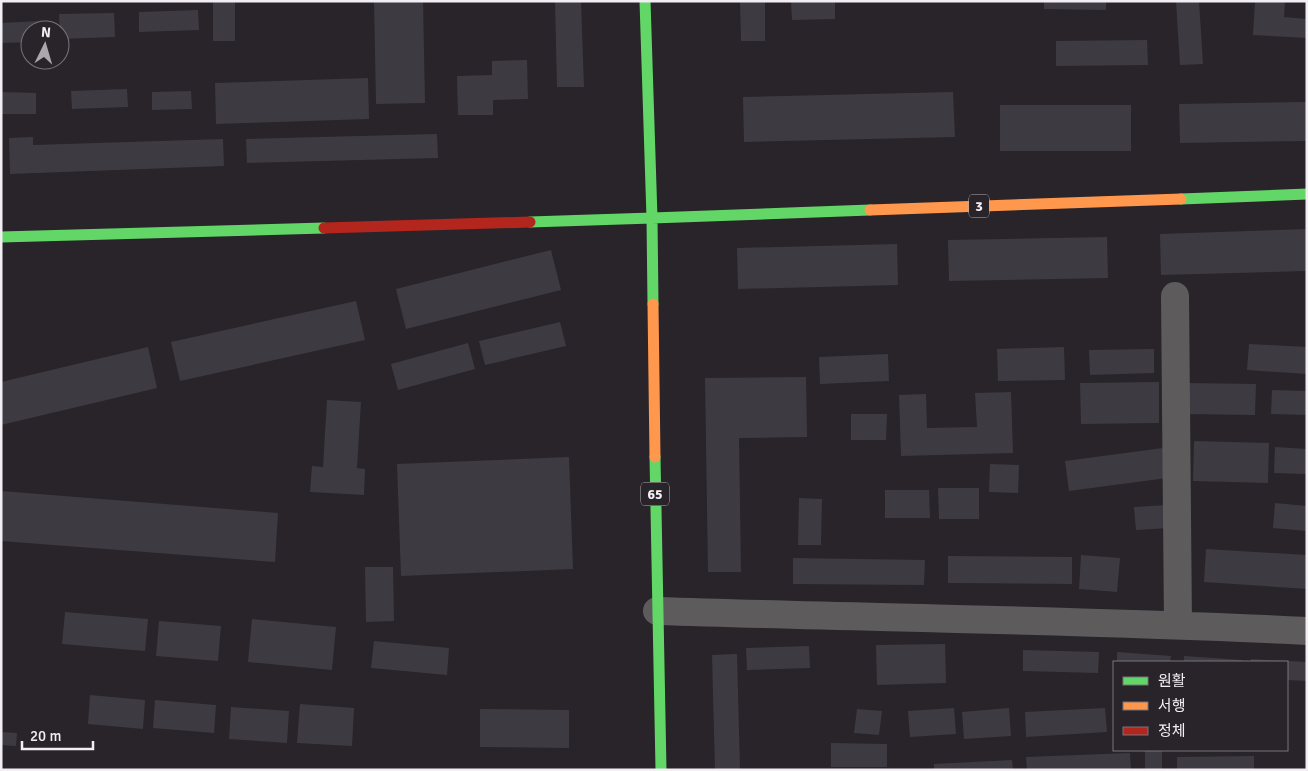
<svg xmlns="http://www.w3.org/2000/svg" width="1308" height="771" font-family="Signika,'Noto Sans KR',sans-serif">
<style>
.building{fill:#3e3a42}
.lines{fill:none;stroke-linecap:round;stroke-linejoin:round}
.street{stroke:#5d5b5c;stroke-width:28}
.fast{stroke:#63d668;stroke-width:11}
.slow{stroke:#ff974d;stroke-width:11}
.jam{stroke:#b3261e;stroke-width:11}
.labels{text-anchor:middle;stroke-width:4.5;stroke-linejoin:round;paint-order:stroke}
.shield{fill:#29232a;stroke:#b6b1b7;stroke-width:1}
.shield-label{font-size:14px;font-weight:bold;fill:#f2eef3}
</style>
<rect width="100%" height="100%" fill="#282429"/>
<path class="building" d="M213 1H235V41H213Z
M374 1H423L425 103 376 104Z
M555 1H581L584 87H557Z
M740 1H765V41H741Z
M791 1H835V19L792 20Z
M1044 1H1106V10L1044 9Z
M1176 1H1199L1203 64 1180 65Z
M1255 1H1285L1284 17 1307 19V38L1253 35Z
M198 10 199 30 139 32V12Z
M114 13 115 37 60 39 59 14Z
M40 21V30H30V42L1 43V23Z
M1147 40 1148 65 1056 66V41Z
M527 60 528 99 493 100V115H458L457 76 492 75V61Z
M368 78 369 119 216 124 215 83Z
M127 89 128 107 72 109 71 91Z
M191 91 192 109 152 110V92Z
M1 92 36 93V114H1Z
M953 92 955 137 744 142 743 97Z
M1307 102V141L1180 143 1179 104Z
M1000 105H1131V151H1000Z
M437 134 438 158 247 163 246 139Z
M33 137V145L223 139 224 166 10 174 9 138Z
M1307 229V271L1161 275 1160 234Z
M1107 237 1108 278 949 281 948 240Z
M897 244 898 285 738 289 737 248Z
M551 250 561 290 406 329 396 289Z
M356 301 365 340 180 381 171 342Z
M560 322 566 346 485 365 479 341Z
M468 343 475 369 398 390 391 364Z
M1249 344 1307 347V374L1247 370Z
M148 347 157 388 1 425V382Z
M1064 347 1065 380 998 381 997 349Z
M1154 349V373L1090 375 1089 350Z
M888 354 889 381 820 384 819 357Z
M806 377 807 437 739 438 741 572H708L705 378Z
M1159 382V423L1081 424 1080 383Z
M1184 383 1256 384 1255 415 1184 414Z
M1272 390 1307 391V415L1271 414Z
M1011 392 1013 453 901 456 899 395 926 394 927 428 977 427 975 393Z
M327 400 361 402 357 468 365 469 364 495 310 492 312 466 323 467Z
M851 414H887L886 440H851Z
M1194 441 1269 443 1268 483 1193 481Z
M1275 447 1307 449V474L1274 473Z
M1163 448 1167 478 1069 491 1065 461Z
M569 457 573 569 401 576 397 464Z
M990 464 1019 465 1018 493 989 492Z
M938 488H979V519H939Z
M885 490H929L930 518H885Z
M1 491 278 513 275 562 1 541Z
M799 498 822 499 821 545H798Z
M1275 503 1307 506V531L1273 528Z
M1167 505 1169 528 1136 530 1134 507Z
M1206 549 1307 555V589L1204 582Z
M1081 555 1120 558 1117 592 1079 589Z
M948 556 1072 557V584L948 583Z
M793 558 925 560 924 585 793 584Z
M365 567H393L394 621 366 622Z
M65 612 148 619 145 651 62 644Z
M252 619 336 627 332 670 248 662Z
M159 621 221 626 218 661 156 656Z
M374 641 449 648 447 675 371 668Z
M945 644 946 683 877 685 876 645Z
M809 646 810 668 747 670 746 648Z
M1023 650 1099 652 1098 673 1023 671Z
M1117 652 1171 656 1170 662H1117Z
M737 654 740 770H715L712 655Z
M1184 656 1242 660V662H1184Z
M1251 659 1307 662V681L1287 680V662H1251Z
M90 695 145 700 143 729 88 724Z
M155 700 216 705 214 733 153 728Z
M300 704 354 708 352 746 297 743Z
M231 707 289 711 287 743 229 739Z
M954 708 956 734 910 737 908 711Z
M1009 708 1011 736 964 739 962 712Z
M1105 708 1107 732 1026 737 1025 712Z
M480 709 569 710V748L480 747Z
M857 709 882 711 879 735 854 733Z
M1 732 17 733 16 746 1 745Z
M831 743 887 744V767H831Z
M1145 750H1162V770H1145Z
M1130 753 1131 770H1027L1026 757Z
M1254 756V770H1177V757Z
M1012 760 1013 770H934V764Z"/>
<g class="lines">
<path class="street" d="M1175 296 1178 625
M657 611C874 618 1090 620 1307 631"/>
<path class="fast" d="M1181 199 1307 194
M530 222 652 218 645 1
M1 237 324 228
M653 304 652 218 870 210
M655 457 661 770"/>
<path class="slow" d="M870 210 1181 199
M653 304 655 457"/>
<path class="jam" d="M324 228 530 222"/>
</g>
<g class="labels">
<g class="shield">
<rect x="969" y="194.5" width="20" height="23" rx="4"/>
<rect x="641" y="482.5" width="28" height="23" rx="4"/>
</g>
<g class="shield-label">
<text x="979" y="211">3</text>
<text x="655" y="499">65</text>
</g>
</g>
<rect width="1308" height="771" fill="none" stroke="#f2eef3" stroke-width="5"/>
<rect x="1113" y="661" width="175" height="90" fill="#29232a" stroke="#79747a"/>
<rect x="1123" y="677" width="25" height="8" fill="#63d668" stroke="#79747a"/>
<text x="1158" y="686" font-size="15" fill="#f2eef3">원활</text>
<rect x="1123" y="702" width="25" height="8" fill="#ff974d" stroke="#79747a"/>
<text x="1158" y="711" font-size="15" fill="#f2eef3">서행</text>
<rect x="1123" y="727" width="25" height="8" fill="#b3261e" stroke="#79747a"/>
<text x="1158" y="736" font-size="15" fill="#f2eef3">정체</text>
<g transform="translate(45 45) rotate(5)"><circle r="24" fill="#29232a" stroke="#79747a"/>
<path d="M0-4L9 19L0 12L-9 19Z" fill="#aba7ac"/>
<text y="-8" font-size="14" font-weight="bold" text-anchor="middle" fill="#f2eef3">N</text>
</g>
<path d="M22 741v8h71v-8" fill="none" stroke="#f2eef3" stroke-width="2.5"/>
<text x="30" y="741" font-size="15" fill="#f2eef3" stroke="#29232a" stroke-width="4" paint-order="stroke">20 m</text>
</svg>
